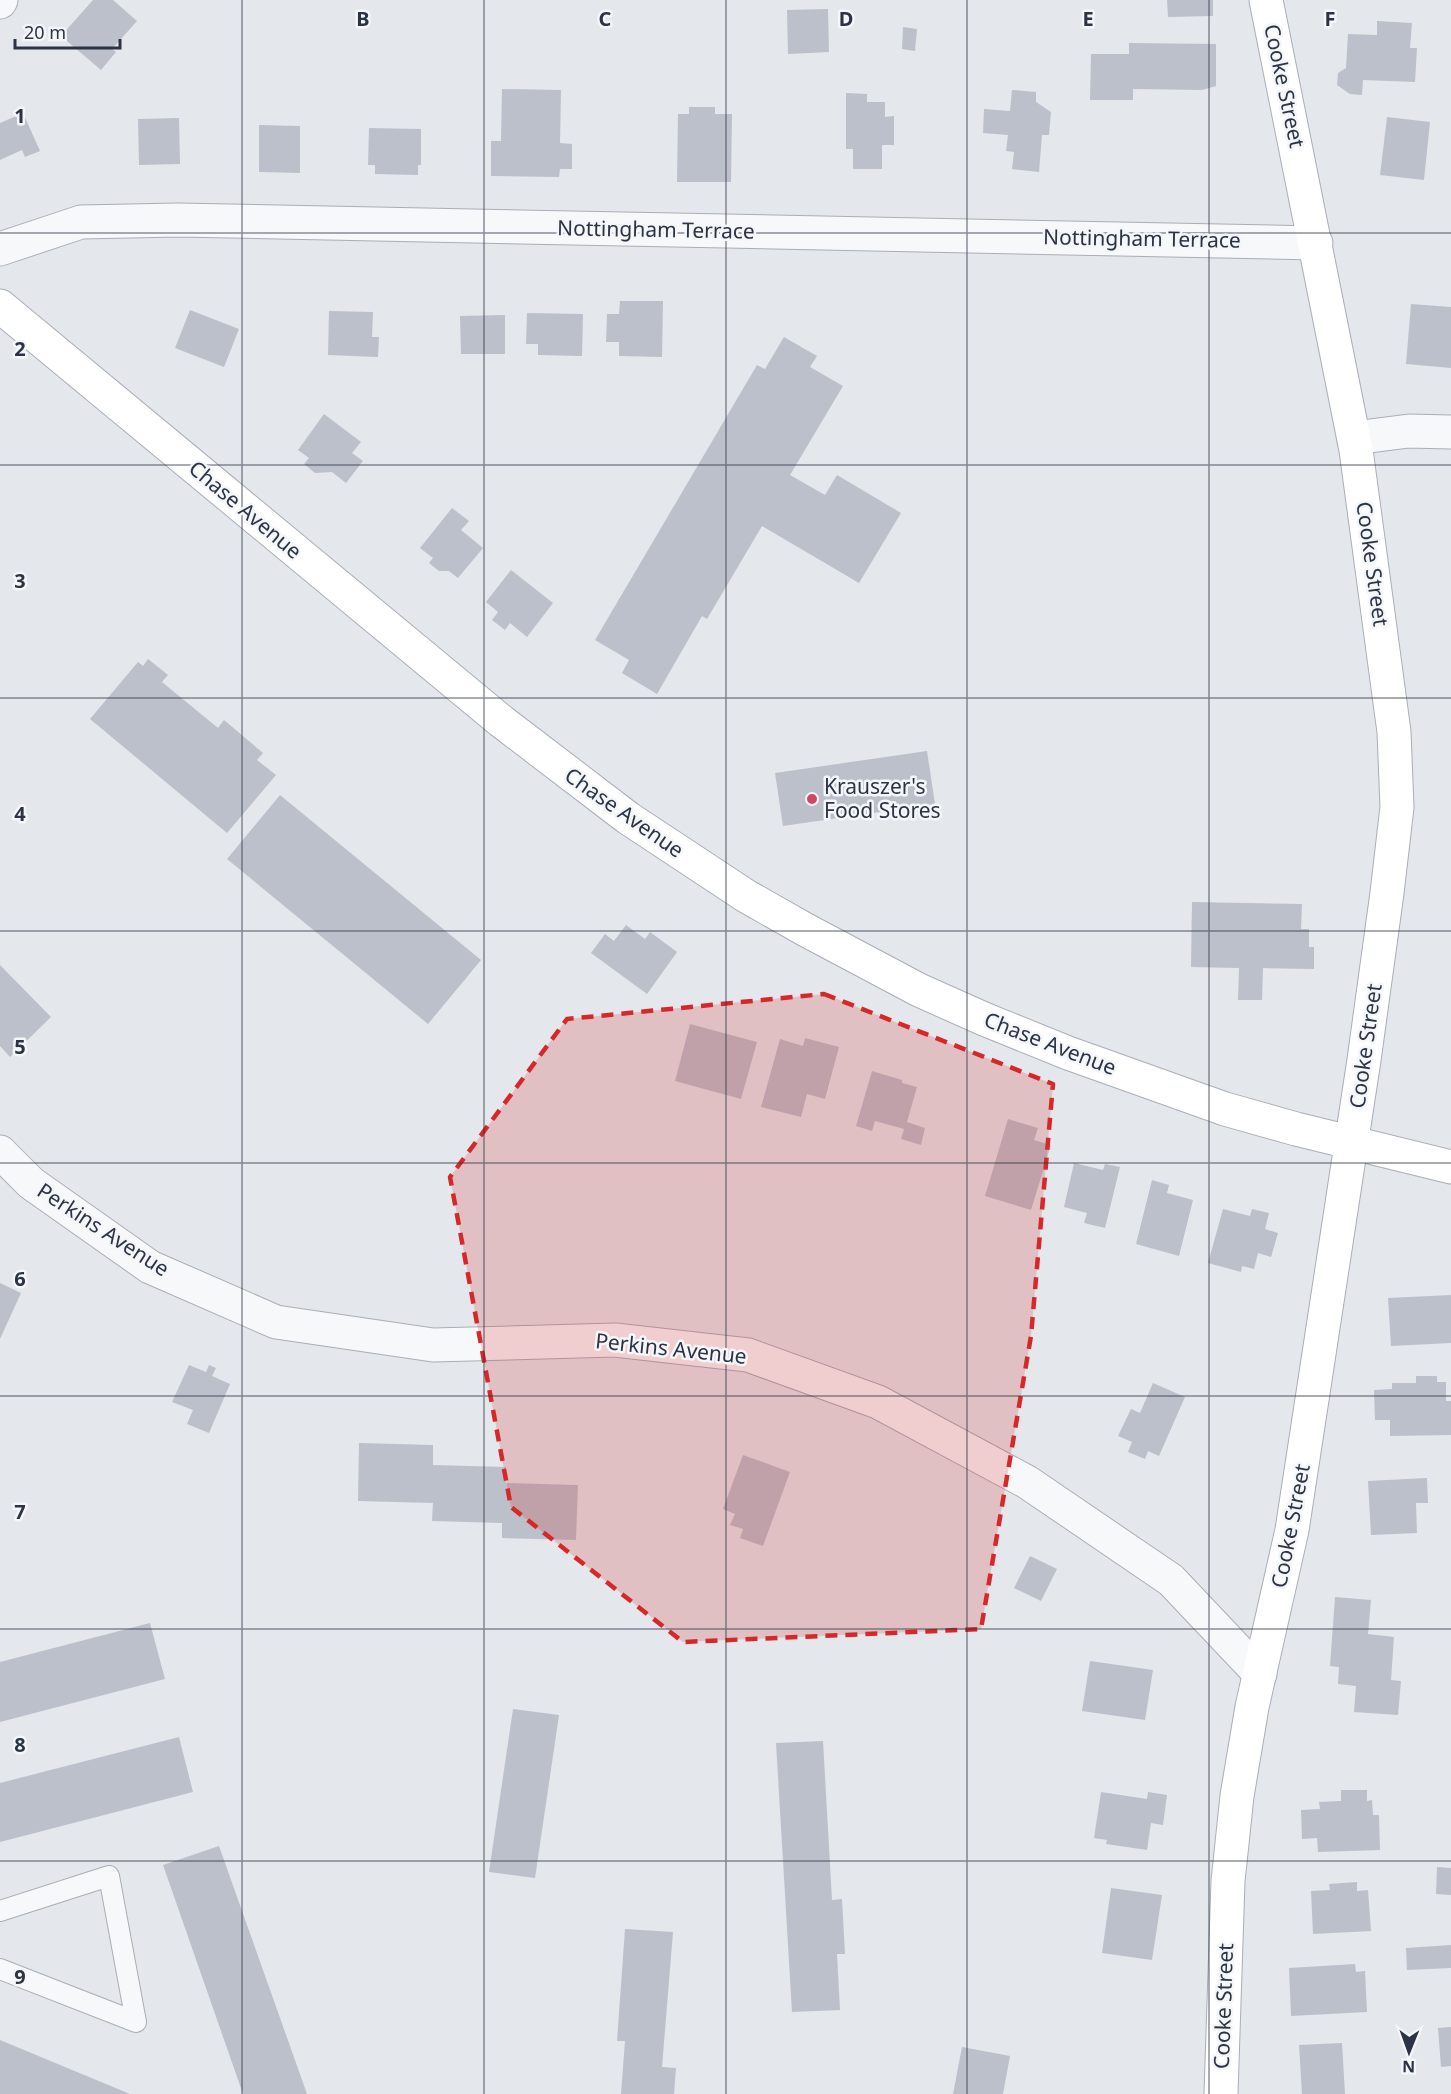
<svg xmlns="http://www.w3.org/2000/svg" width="1451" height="2094" font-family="'Noto Sans',sans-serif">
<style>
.building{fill:#bbc0ca}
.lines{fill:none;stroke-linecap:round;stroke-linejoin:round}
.lane-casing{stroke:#a9aeb7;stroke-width:22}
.street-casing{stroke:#a9aeb7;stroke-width:35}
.secondary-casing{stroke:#a9aeb7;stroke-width:35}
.lane{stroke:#f7f8fa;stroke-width:20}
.street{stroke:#f7f8fa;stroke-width:33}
.secondary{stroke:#fff;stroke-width:33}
.marked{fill:#d62828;fill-opacity:0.2;stroke:#d62828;stroke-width:4.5;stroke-dasharray:12 8;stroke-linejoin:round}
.grid{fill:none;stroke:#2b3445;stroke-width:1.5;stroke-opacity:0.55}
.poi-dot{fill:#d1485e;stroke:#f4f6f9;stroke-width:2}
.labels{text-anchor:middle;stroke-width:5;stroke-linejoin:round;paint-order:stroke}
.street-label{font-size:21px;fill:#2b3445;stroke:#f4f6f9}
.poi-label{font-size:21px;fill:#2b3445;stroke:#f4f6f9;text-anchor:start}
.grid-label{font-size:20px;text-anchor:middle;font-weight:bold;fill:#2b3445;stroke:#f4f6f9;stroke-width:5;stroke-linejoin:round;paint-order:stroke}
</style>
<rect width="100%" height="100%" fill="#e4e7ec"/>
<path class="building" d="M93 0H113L137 21 112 49 116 52 101 70 61 36Z
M1167 0H1213V16L1168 17Z
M828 9 829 52 788 54 787 10Z
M1377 21 1412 23 1410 48H1417L1415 82 1363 80 1362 95 1350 94 1337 85 1338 73 1346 68 1348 34 1377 35Z
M903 27 917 29 915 51 902 49Z
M1129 43 1216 44V86L1202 90 1133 89V100H1090L1091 54H1129Z
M502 89 561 90 560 143 572 144V169H560L559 177 491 176V141H501Z
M1012 90 1036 92V102L1051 112 1049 135H1042L1039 172 1012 169 1014 152 1006 151 1008 135 983 133 984 109 1010 111Z
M846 93 867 94V102H885V117L894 116V145H882V169H853V149H846Z
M689 107H715V114H732L731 182H677L678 114H689Z
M23 113 40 151 25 157 22 150 0 160V123Z
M1387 117 1430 122 1424 180 1380 175Z
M179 118 180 164 139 165 138 119Z
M259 125 300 126V173L259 172Z
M369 128 421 129V165H418V175L375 174V165H368Z
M620 301H663L662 357 619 356V342H606L607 314H619Z
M1411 304 1451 307V368L1406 364Z
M190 310 239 329 224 367 175 348Z
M329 311 373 312 372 337H379L378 357 328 355Z
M527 313 583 314 582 356 538 355V344H526Z
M505 315V354H461L460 316Z
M784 337 817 356 810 367 843 386 790 475 825 495 837 475 901 513 859 583 762 526 707 619 702 616 657 694 622 673 629 660 595 640 757 365 765 369Z
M324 414 361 442 352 453 363 461 346 483 332 472 315 473 304 464 309 458 298 450Z
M452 508 469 521 461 530 483 548 458 578 449 571H439L429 563 433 558 420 548Z
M511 570 553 603 527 637 510 623 505 630 492 620 498 612 486 602Z
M148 659 168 675 162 682 218 728 224 720 263 753 257 760 276 775 227 833 90 719 138 662 143 666Z
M927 751 935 804 783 826 775 773Z
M280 795 481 960 428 1024 227 859Z
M1192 902 1302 904 1301 929H1309V947H1314V969L1263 968 1262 1000H1238L1239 968 1191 967Z
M626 925 645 939 650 932 677 952 647 994 591 953 605 934 614 941Z
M0 965 51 1017 10 1057 0 1046Z
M690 1024 757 1042 741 1099 675 1081Z
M805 1038 839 1047 825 1099 807 1094 801 1117 761 1107 780 1039 803 1046Z
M872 1071 902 1080V1083L917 1087 907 1122 925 1128 921 1145 901 1139 904 1129 875 1121 872 1131 856 1126Z
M1008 1119 1038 1128 1034 1140 1051 1145 1031 1210 985 1196Z
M1074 1163 1103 1170 1105 1164 1120 1167 1105 1228 1084 1223 1087 1213 1064 1207Z
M1152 1180 1169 1185 1167 1193 1193 1200 1179 1256 1136 1244Z
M1223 1209 1250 1216 1252 1209 1269 1213 1265 1229 1278 1233 1271 1257 1258 1253 1254 1269 1242 1266 1241 1272 1208 1263Z
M0 1283 21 1293 0 1339Z
M1451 1295V1343L1391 1346 1388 1298Z
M189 1365 206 1372 209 1365 216 1368 212 1376 230 1384 209 1433 187 1424 193 1410 172 1402Z
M1416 1376H1437V1382H1446V1401H1451V1435L1390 1436V1420H1375L1374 1390 1392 1389V1383H1416Z
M1153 1383 1185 1397 1159 1456 1148 1451 1145 1459 1128 1452 1132 1442 1118 1436 1131 1409 1140 1413Z
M359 1443 433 1445V1465L506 1467V1483L578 1485 576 1540 502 1538V1523L432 1521 433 1503 358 1501Z
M743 1455 790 1472 763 1546 740 1538 743 1529 730 1525 735 1514 723 1509Z
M1427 1478 1428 1503H1416L1417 1533 1371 1535 1368 1481Z
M1030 1556 1057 1569 1041 1601 1014 1588Z
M1335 1597 1371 1600 1368 1634 1394 1637 1391 1680 1401 1681 1398 1715 1354 1712 1356 1686 1338 1684 1339 1667 1330 1666Z
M150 1623 165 1679 0 1722V1662Z
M1090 1661 1153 1670 1145 1720 1082 1711Z
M513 1709 559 1715 535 1878 489 1872Z
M179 1737 193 1792 0 1842V1783Z
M823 1741 832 1900 842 1899 845 1954H837L840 2010 792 2012 776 1743Z
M1341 1790H1367V1801L1372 1800 1373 1815H1379L1380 1850 1318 1852 1317 1838 1302 1839 1301 1810 1320 1809 1319 1802 1341 1801Z
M1101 1792 1147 1799 1148 1792 1167 1795 1163 1825 1151 1823 1147 1850 1106 1844 1107 1840 1094 1838Z
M219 1846 307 2094H243L163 1865Z
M1437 1867 1451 1868V1895L1436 1894Z
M1357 1882V1891L1368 1890 1371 1931 1313 1934 1311 1891 1330 1890 1329 1884Z
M1111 1888 1162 1895 1152 1960 1102 1953Z
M625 1929 673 1932 662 2067 676 2068 674 2094H621L625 2041H617Z
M1451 1945V1968L1407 1970 1406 1948Z
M1355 1964 1356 1972 1365 1971 1367 2012 1291 2016 1289 1968Z
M1451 2027V2066L1441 2067 1438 2028Z
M0 2040 130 2094H0Z
M1342 2043 1345 2094H1302L1299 2045Z
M962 2047 1010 2056 1003 2094H953Z"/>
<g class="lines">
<defs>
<path id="lane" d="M0 1911 109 1876 136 2022 0 1969"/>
<path id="street" d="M0 2 1 0
M0 249 81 222 178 220 1316 243
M1354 438 1409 431 1451 432
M0 1152 31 1183 150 1267 276 1322 433 1345 615 1340 748 1355 878 1402 1027 1482 1171 1580 1260 1674"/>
<path id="secondary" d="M0 306 501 721 628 818 746 896 806 930 919 990 984 1019 1068 1053 1225 1109 1296 1129 1451 1167
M1221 2094 1228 1881 1237 1796 1252 1707 1292 1530 1364 1060 1387 893 1397 807 1394 732 1356 450 1266 0"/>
</defs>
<use href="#lane" class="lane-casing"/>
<use href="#street" class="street-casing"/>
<use href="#secondary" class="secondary-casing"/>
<use href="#lane" class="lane"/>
<use href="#street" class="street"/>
<use href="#secondary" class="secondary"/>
</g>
<path class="marked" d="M824 994 1053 1084 1031 1336 981 1629 683 1642 511 1507 450 1177 567 1019Z"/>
<path class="grid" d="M242 0V2094M484 0V2094M726 0V2094M967 0V2094M1209 0V2094M0 233H1451M0 465H1451M0 698H1451M0 931H1451M0 1163H1451M0 1396H1451M0 1629H1451M0 1861H1451"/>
<circle class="poi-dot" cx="812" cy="799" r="6"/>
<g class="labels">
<g class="street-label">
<text transform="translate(1284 86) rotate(78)" y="7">Cooke Street</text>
<text transform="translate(656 230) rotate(1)" y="7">Nottingham Terrace</text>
<text transform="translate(1142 239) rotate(1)" y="7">Nottingham Terrace</text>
<text transform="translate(245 510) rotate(40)" y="7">Chase Avenue</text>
<text transform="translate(1372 564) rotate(82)" y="7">Cooke Street</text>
<text transform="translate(624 813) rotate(35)" y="7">Chase Avenue</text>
<text transform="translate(1050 1044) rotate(21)" y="7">Chase Avenue</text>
<text transform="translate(1366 1046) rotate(-82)" y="7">Cooke Street</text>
<text transform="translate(103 1230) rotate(33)" y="7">Perkins Avenue</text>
<text transform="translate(671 1349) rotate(6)" y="7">Perkins Avenue</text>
<text transform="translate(1291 1526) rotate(-79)" y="7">Cooke Street</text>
<text transform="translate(1224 2006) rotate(-88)" y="7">Cooke Street</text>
</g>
<g class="poi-label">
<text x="824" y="794">Krauszer's<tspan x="824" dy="24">Food Stores</tspan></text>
</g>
</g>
<g class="grid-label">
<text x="363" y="26">B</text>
<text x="605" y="26">C</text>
<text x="846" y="26">D</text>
<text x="1088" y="26">E</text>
<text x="1330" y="26">F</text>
<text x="20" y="123">1</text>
<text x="20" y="356">2</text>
<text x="20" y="588">3</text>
<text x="20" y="821">4</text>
<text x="20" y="1054">5</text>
<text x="20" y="1286">6</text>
<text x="20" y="1519">7</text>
<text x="20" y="1752">8</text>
<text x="20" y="1984">9</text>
</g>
<g transform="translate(1409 2052) rotate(181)" stroke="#f4f6f9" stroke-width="4.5" paint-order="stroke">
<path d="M0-4.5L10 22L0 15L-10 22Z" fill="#2b3445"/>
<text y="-9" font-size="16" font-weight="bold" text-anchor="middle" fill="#2b3445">N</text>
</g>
<path d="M15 39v9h105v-9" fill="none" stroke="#2b3445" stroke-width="3"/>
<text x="24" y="39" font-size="18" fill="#2b3445" stroke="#f4f6f9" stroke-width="4.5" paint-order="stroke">20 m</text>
</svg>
